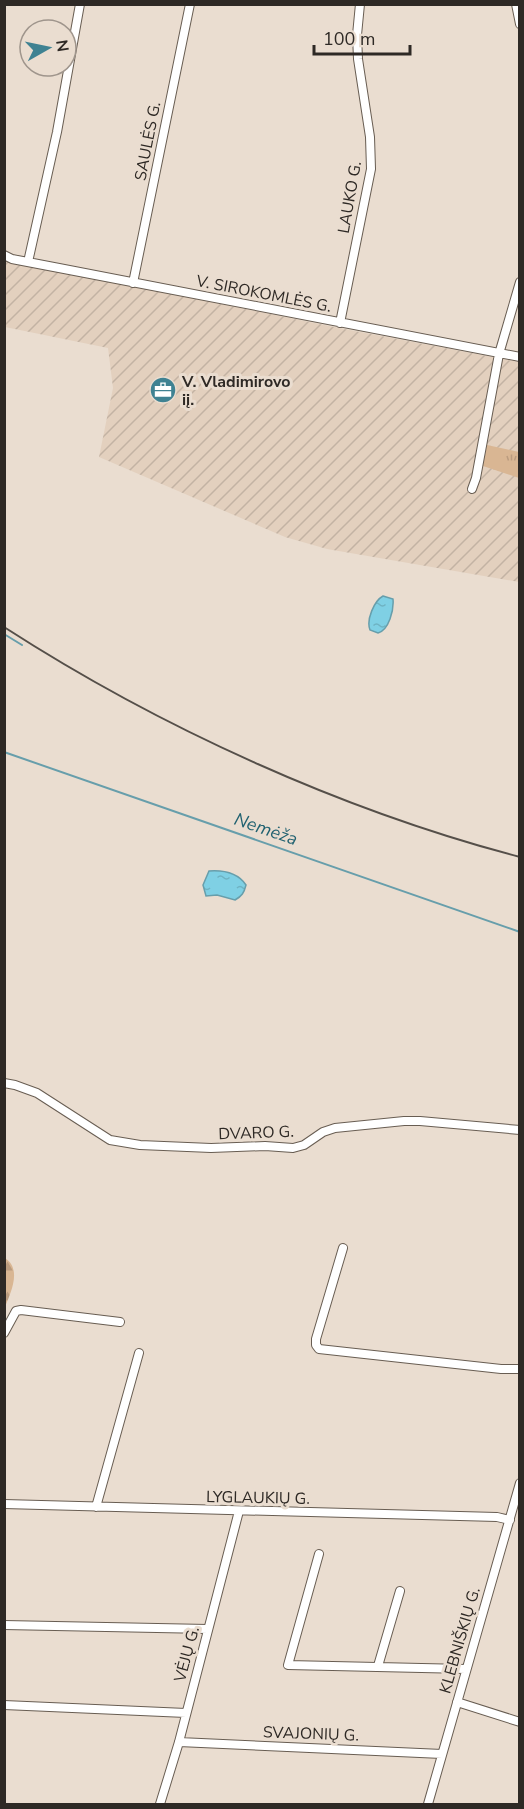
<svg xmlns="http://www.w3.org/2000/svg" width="524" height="1809" font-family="'Nunito Sans',sans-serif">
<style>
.industrial{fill:url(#industrial-furrows)}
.grass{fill:url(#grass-tufts)}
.forest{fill:url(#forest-firs)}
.water{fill:url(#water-ripples);stroke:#679eab;stroke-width:1.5}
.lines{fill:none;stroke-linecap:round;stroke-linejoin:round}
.stream{stroke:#679eab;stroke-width:2}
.minor-casing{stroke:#685d52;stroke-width:10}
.minor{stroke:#fff;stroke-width:8}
.rail{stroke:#554f49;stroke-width:2}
.labels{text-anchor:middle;stroke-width:6;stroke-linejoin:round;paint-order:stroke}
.street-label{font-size:16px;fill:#2e2925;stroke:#eaddd0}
.poi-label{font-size:16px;font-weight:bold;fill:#2e2925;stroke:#eaddd0;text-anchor:start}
.water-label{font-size:18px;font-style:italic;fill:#206170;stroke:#eaddd0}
</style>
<defs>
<pattern id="industrial-furrows" width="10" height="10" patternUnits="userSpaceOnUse" patternTransform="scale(1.5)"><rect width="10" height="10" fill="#e3d0be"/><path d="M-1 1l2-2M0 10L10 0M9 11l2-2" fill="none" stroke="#c3b3a3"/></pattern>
<pattern id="grass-tufts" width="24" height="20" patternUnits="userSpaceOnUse" patternTransform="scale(1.5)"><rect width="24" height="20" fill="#d9b693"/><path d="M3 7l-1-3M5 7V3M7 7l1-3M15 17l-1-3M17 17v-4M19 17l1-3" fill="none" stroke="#bb9c7f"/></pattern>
<pattern id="forest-firs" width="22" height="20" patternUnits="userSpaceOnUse" patternTransform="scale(1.5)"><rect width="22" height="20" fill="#d9b693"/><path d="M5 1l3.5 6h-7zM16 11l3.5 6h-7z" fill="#bb9c7f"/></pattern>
<pattern id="water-ripples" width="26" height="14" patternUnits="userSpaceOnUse" patternTransform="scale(1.5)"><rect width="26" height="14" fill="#7fd0e4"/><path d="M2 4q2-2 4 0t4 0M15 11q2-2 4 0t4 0" fill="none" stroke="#6eb3c3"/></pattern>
</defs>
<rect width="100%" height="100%" fill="#eaddd0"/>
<path class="industrial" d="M4 258 13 262 339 328 519 362V582L327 549 285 537 99 457 113 388 108 348 5 327Z"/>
<path class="grass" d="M487 445 519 452V478L483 466Z"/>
<path class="forest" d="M5 1258C22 1269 11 1292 5 1307Z"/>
<path class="water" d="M383 596 393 599C394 610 389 630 378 633L370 630C366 620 374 601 383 596Z
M209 871C223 870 238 873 246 885 244 893 242 896 235 900L217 895 206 896 203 885Z"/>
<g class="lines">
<path class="stream" d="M4 634 22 645
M4 752 520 932"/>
<defs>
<path id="minor" d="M516 4 520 24
M4 255 12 259 59 268 520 357
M28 262 57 132 80 4
M133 283 190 4
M340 323 371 169 370 137 358 59 357 35 360 4
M472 489 476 478 499 354 520 282
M4 1083 15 1085 37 1093 110 1140 140 1145 211 1148 265 1146 293 1148 304 1145 323 1132 335 1128 404 1121H420L520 1130
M343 1248 316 1339V1345L319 1349 501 1369H520
M4 1333 16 1311 21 1310 120 1322
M4 1504 497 1517 510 1520
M96 1507 139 1353
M319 1554 288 1665 466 1669
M4 1625 208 1629
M378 1666 400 1591
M457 1702 520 1722
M4 1705 186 1713
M179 1742 442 1754
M160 1804 179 1742 239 1511
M428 1804 520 1483"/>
</defs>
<use href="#minor" class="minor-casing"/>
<use href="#minor" class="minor"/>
<path class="rail" d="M4 627C159 727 341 810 520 857"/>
</g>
<defs>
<symbol id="office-disc" viewBox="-11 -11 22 22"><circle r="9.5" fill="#3f8292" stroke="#eaddd0"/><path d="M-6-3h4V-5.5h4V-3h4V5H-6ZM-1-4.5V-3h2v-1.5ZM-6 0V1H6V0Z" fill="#fff"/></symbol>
</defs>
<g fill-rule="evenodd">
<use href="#office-disc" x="148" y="375" width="30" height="30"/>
</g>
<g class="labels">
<g class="street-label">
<text transform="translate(147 141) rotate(-79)" y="6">SAULĖS G.</text>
<text transform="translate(349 197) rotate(-80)" y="6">LAUKO G.</text>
<text transform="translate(264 293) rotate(11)" y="6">V. SIROKOMLĖS G.</text>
<text transform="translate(256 1132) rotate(-2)" y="6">DVARO G.</text>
<text transform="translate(258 1497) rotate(1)" y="6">LYGLAUKIŲ G.</text>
<text transform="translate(459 1640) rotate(-74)" y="6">KLEBNIŠKIŲ G.</text>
<text transform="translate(186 1654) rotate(-75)" y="6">VĖJŲ G.</text>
<text transform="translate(311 1733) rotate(2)" y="6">SVAJONIŲ G.</text>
</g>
<g class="poi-label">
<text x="182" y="387">V. Vladimirovo<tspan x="182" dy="18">iį.</tspan></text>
</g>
<g class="water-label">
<text transform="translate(266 829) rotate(19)" y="6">Nemėža</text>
</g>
</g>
<rect width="524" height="1809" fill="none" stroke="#2e2925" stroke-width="12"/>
<g transform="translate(48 48) rotate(81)"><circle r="28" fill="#eaddd0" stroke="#9f958c" stroke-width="1.5"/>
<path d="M0-4.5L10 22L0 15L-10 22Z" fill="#3f8292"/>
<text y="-9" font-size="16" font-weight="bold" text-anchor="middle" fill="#2e2925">N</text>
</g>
<path d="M314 45v9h96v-9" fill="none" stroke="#2e2925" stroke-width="3"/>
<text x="323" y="45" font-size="18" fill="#2e2925" stroke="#eaddd0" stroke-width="4.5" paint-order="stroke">100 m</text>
</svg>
